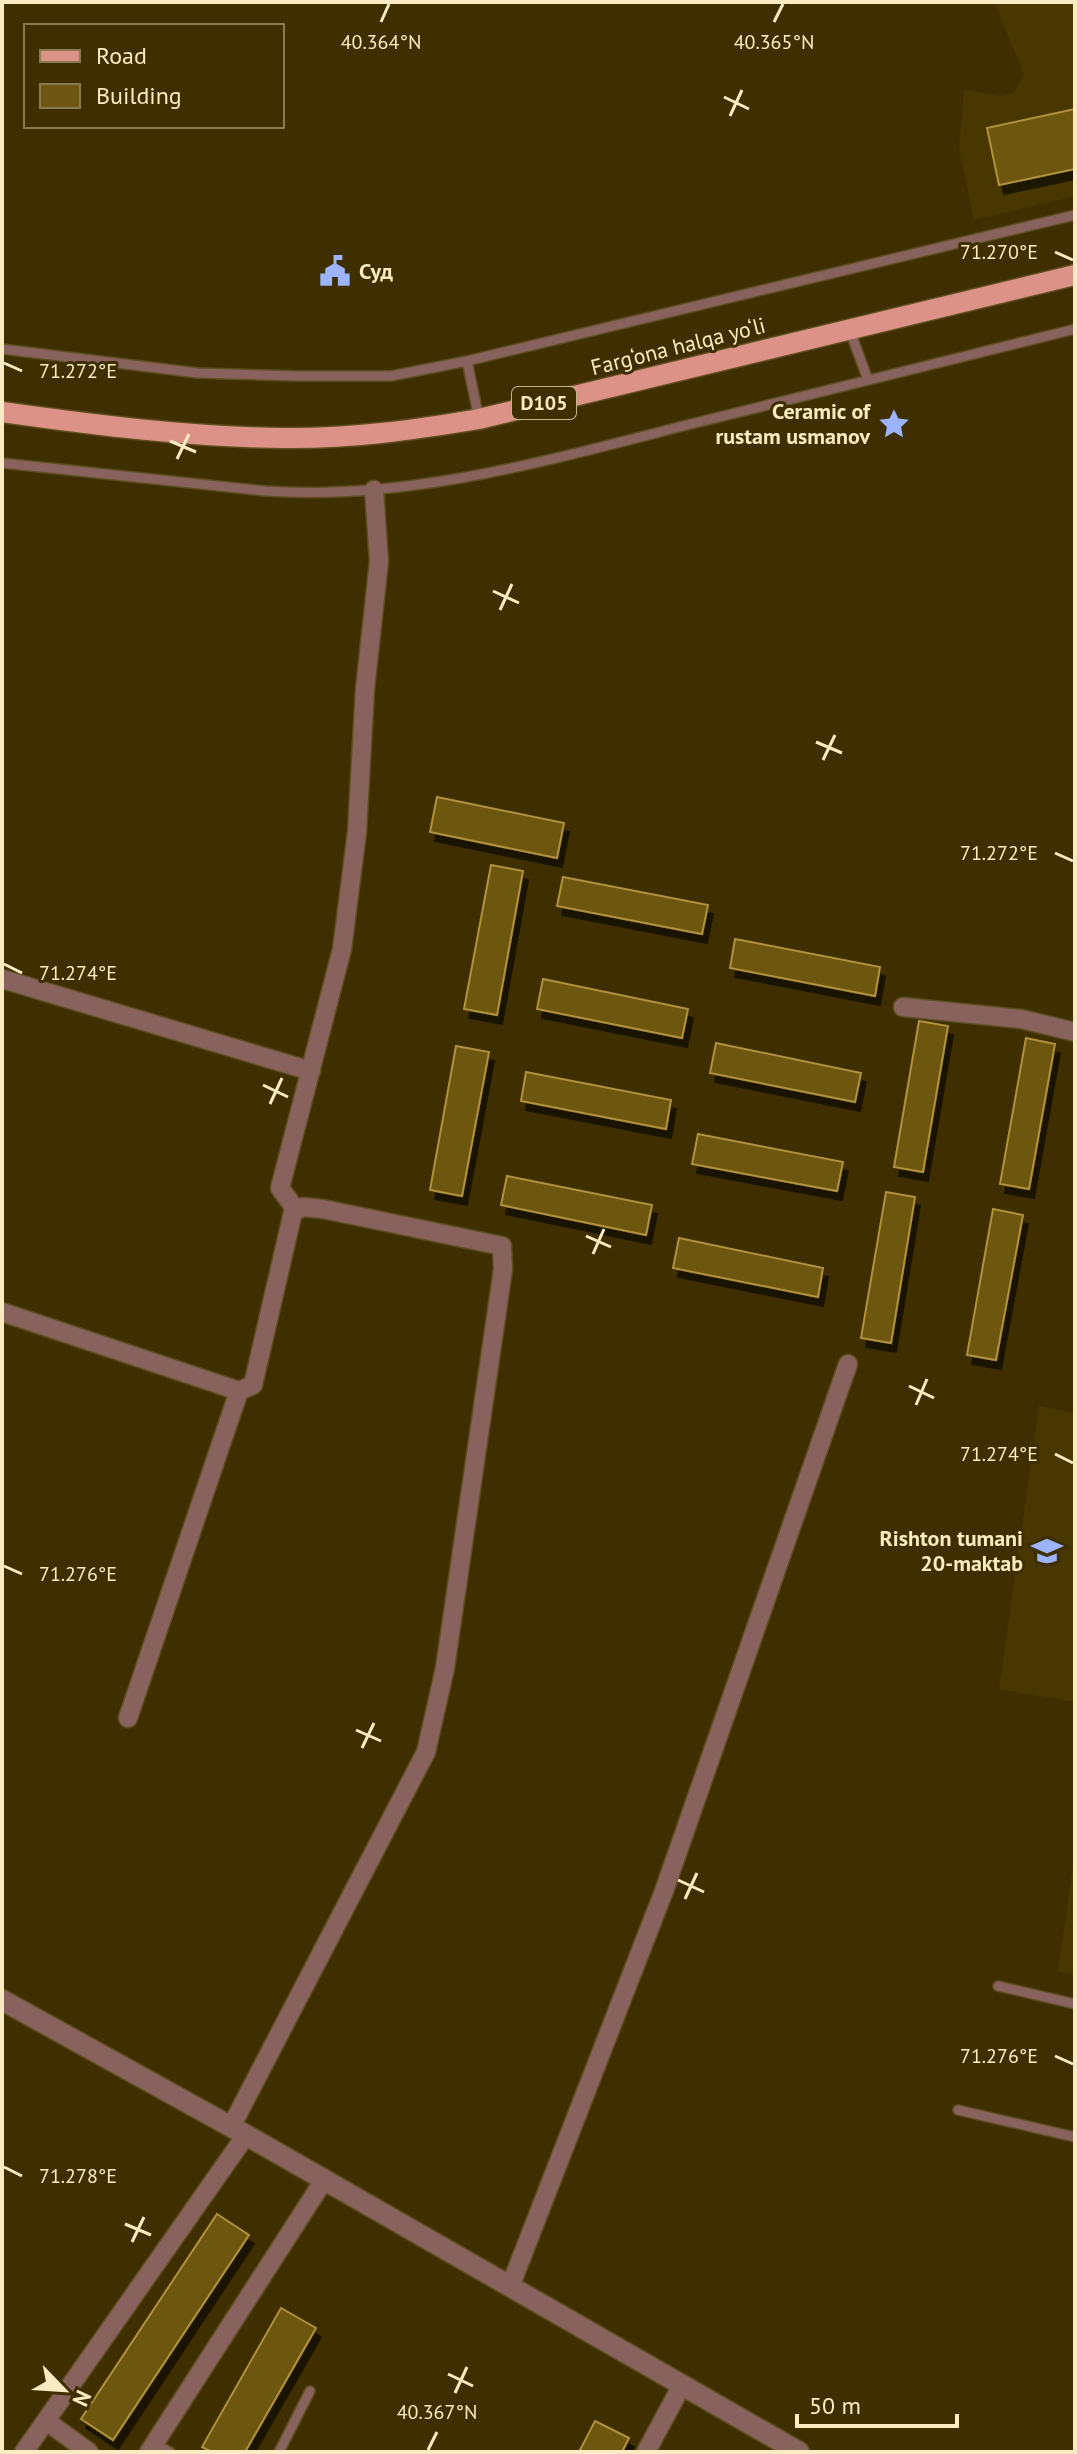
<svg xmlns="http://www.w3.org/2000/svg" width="1077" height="2454" font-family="'PT Sans',sans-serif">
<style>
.built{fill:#493700}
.building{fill:#6d5611;stroke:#b0913d;stroke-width:2;filter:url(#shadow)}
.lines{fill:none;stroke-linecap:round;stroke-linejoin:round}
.service-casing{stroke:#5d4d1f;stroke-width:12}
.minor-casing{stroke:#5d4d1f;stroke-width:21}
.tertiary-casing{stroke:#5d4d1f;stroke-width:23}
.primary-casing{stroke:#5d4d1f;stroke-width:23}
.service{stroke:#88635d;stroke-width:9}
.minor{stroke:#88635d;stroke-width:18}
.tertiary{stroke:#88635d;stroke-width:20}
.primary{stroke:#dd9287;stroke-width:20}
.ticks{fill:none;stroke:#fbebc3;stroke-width:3}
.labels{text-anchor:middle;stroke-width:6;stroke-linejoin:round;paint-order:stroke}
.shield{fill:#3f2f00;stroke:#c3b388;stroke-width:2}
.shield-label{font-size:20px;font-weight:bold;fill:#fbebc3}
.poi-label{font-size:22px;font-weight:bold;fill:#fbebc3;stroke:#3f2f00;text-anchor:end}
.street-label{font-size:22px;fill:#fbebc3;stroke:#3f2f00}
.ticks-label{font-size:20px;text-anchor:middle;fill:#fbebc3;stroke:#3f2f00;stroke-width:6;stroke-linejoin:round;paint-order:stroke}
</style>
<defs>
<filter id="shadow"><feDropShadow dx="5" dy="9" stdDeviation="0" flood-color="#0009"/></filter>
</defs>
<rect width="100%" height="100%" fill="#3f2f00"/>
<path class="built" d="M994 2H1075V196L974 220 959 148 964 90 1001 96 1014 93 1024 75Z
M1039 1406 1075 1413V1702L999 1689Z
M1075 1852V1975L1058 1971Z"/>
<path class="building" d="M1075 109V169L999 185 987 128Z
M437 797 564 823 557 858 430 832Z
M491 865 523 871 497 1015 464 1009Z
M563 877 708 905 702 934 557 906Z
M735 939 880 967 875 996 730 968Z
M543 979 688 1009 682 1038 537 1009Z
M919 1021 948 1026 923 1172 894 1167Z
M1026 1038 1055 1044 1029 1189 1000 1184Z
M716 1043 861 1073 855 1102 710 1073Z
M456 1046 489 1052 462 1196 430 1190Z
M526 1072 671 1100 666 1129 521 1101Z
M698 1134 843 1162 837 1191 692 1164Z
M507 1176 652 1205 646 1235 501 1205Z
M886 1192 915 1197 891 1343 861 1338Z
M993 1209 1023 1215 996 1360 967 1355Z
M679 1238 823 1268 818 1297 673 1268Z
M217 2214 249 2235 113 2440 81 2419Z
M281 2308 316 2328 245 2452H212L202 2447Z
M595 2421 629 2438 622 2452H579Z"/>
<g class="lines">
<defs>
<path id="service" d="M850 331 868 380
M2 349 198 373 295 376H391L467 361 1075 215
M467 361 479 419
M2 463 265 491C407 501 550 460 687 425 816 393 946 361 1075 329
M998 1986 1075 2004
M958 2110 1075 2137
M153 2444 170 2452
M279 2452 310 2391"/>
<path id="minor" d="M2 979 311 1071
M903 1007 1021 1019 1075 1032
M296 1210 280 1188 342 949 357 832 365 689 379 561 374 490
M2 1312 239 1391 253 1385 293 1212 303 1207 323 1209 502 1246 503 1269 445 1668 426 1752 231 2127
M128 1718 239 1391
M510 2287 664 1891 848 1364
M46 2421 89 2452
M24 2452 246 2135
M149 2452 324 2180
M646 2452 682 2385"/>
<path id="tertiary" d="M2 2000 246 2135 799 2452"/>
<path id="primary" d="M2 412C95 425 189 437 283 438 349 439 414 430 479 419L1075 275"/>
</defs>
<use href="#service" class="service-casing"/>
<use href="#minor" class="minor-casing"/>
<use href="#tertiary" class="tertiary-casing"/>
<use href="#primary" class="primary-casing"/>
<use href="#service" class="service"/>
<use href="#minor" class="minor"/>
<use href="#tertiary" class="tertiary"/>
<use href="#primary" class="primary"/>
</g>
<path class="ticks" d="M381 22 389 4M774 22 783 4M724 97 749 109M730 116 742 90M1055 252 1073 260M4 363 22 371M170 441 196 452M177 459 189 434M493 591 519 603M500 610 512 584M816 742 842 753M823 760 835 735M1055 853 1073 861M4 964 22 973M263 1085 288 1097M270 1104 282 1078M586 1236 611 1247M593 1254 604 1229M909 1386 934 1398M916 1405 927 1379M1055 1454 1073 1463M4 1566 22 1574M356 1730 381 1741M362 1748 374 1723M678 1880 704 1892M685 1899 697 1873M1055 2056 1073 2064M4 2167 22 2176M125 2224 151 2235M132 2242 144 2217M448 2374 473 2386M455 2393 467 2367M428 2450 437 2432"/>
<defs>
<symbol id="civic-bare" viewBox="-9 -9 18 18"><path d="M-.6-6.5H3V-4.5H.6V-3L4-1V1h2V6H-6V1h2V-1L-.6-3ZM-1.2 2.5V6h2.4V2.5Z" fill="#9bb4fd" stroke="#3f2f00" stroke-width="2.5" paint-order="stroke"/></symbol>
<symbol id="sight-bare" viewBox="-9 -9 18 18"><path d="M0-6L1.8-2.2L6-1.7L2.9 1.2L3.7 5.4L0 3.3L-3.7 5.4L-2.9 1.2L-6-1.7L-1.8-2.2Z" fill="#9bb4fd" stroke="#3f2f00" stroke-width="2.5" paint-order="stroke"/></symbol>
<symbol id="school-bare" viewBox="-9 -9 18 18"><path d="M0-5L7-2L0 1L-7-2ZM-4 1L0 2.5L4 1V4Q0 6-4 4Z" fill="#9bb4fd" stroke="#3f2f00" stroke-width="2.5" paint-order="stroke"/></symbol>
</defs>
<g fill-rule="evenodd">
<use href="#civic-bare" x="313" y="249" width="44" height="44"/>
<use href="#sight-bare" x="872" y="402" width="44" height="44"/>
<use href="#school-bare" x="1025" y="1529" width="44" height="44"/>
</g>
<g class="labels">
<rect class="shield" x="512" y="387" width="64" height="32" rx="6"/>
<g class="shield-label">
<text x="544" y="410">D105</text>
</g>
<g class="poi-label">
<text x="359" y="279" text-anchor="start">Суд</text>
<text x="870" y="419">Ceramic of<tspan x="870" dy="25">rustam usmanov</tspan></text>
<text x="1023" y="1546">Rishton tumani<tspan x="1023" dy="25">20-maktab</tspan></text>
</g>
<g class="street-label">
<text transform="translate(678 346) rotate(-14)" y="8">Farg‘ona halqa yo‘li</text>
</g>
</g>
<g class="ticks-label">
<text x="381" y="49">40.364°N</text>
<text x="774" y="49">40.365°N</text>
<text x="999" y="259">71.270°E</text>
<text x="78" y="378">71.272°E</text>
<text x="999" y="860">71.272°E</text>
<text x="78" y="980">71.274°E</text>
<text x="999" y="1461">71.274°E</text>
<text x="78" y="1581">71.276°E</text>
<text x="999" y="2063">71.276°E</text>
<text x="78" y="2183">71.278°E</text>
<text x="437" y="2419">40.367°N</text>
</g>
<rect width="1077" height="2454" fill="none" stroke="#fbebc3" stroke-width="8"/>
<rect x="24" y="24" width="260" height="104" fill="#3f2f00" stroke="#8a7a4e" stroke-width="2"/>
<rect x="40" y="50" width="40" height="12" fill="#dd9287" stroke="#8a7a4e" stroke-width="2"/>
<text x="96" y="64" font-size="24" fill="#fbebc3">Road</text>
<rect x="40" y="84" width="40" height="24" fill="#6d5611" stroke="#8a7a4e" stroke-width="2"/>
<text x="96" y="104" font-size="24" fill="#fbebc3">Building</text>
<g transform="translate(64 2390) rotate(115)" stroke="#3f2f00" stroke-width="6" paint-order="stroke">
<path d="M0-6L14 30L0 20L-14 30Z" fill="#fbebc3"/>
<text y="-12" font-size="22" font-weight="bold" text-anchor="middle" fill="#fbebc3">N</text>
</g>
<path d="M797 2414v12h160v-12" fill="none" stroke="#fbebc3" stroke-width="4"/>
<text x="809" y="2414" font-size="24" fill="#fbebc3" stroke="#3f2f00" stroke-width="6" paint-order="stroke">50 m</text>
</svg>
